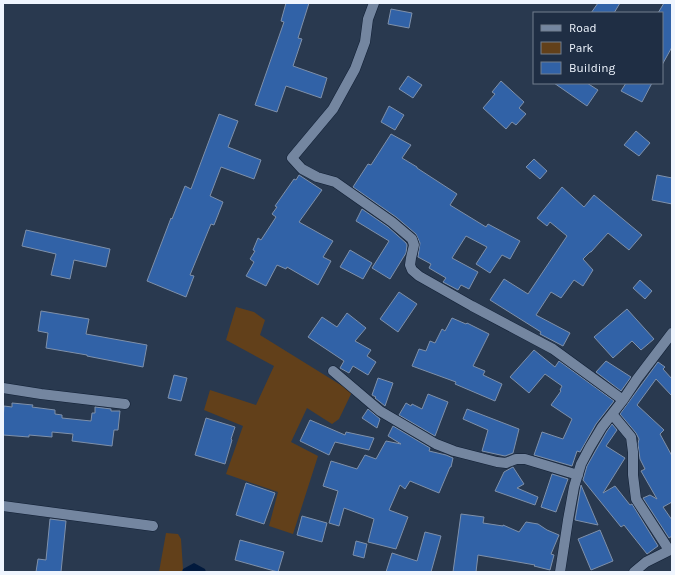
<svg xmlns="http://www.w3.org/2000/svg" width="675" height="575" font-family="Karla,sans-serif">
<style>
.green{fill:#62401a}
.water{fill:#021a3d}
.building{fill:#3162a7;stroke:#7e90aa}
.lines{fill:none;stroke-linecap:round;stroke-linejoin:round}
.minor-casing{stroke:#111f34;stroke-width:11}
.minor{stroke:#7486a0;stroke-width:10}
</style>
<rect width="100%" height="100%" fill="#29394f"/>
<path class="green" d="M236 307 254 312 265 320 260 335 352 392 339 419 332 424 307 408 291 442 318 456 293 534 269 526 278 492 226 474 243 426 204 410 210 390 256 405 274 366 226 340Z
M166 533 178 534 181 539 183 569 182 572H159Z"/>
<path class="water" d="M194 563 205 569 206 572H182L183 569Z"/>
<path class="building" d="M286 3H309L298 38 302 39 293 66 327 78 321 98 286 86 277 112 255 105 284 22 281 21Z
M598 3H620L614 13H591Z
M664 3H672V47L662 65V13H658Z
M391 9 412 13 409 28 388 24Z
M408 76 422 85 413 98 399 89Z
M501 81 524 102 519 108 526 114 516 125 512 122 506 129 483 108 495 94 492 92Z
M554 83H587L598 90 587 106Z
M626 83H652L642 102 621 91Z
M389 106 404 115 395 130 381 122Z
M219 114 238 121 228 147 261 160 254 179 221 167 210 196 223 202 214 225 211 224 190 275 194 276 186 297 147 281 171 218 172 219 185 186 191 189Z
M636 131 650 143 639 156 624 145Z
M391 134 411 145 402 158 417 167V168L457 194 450 205 486 227 488 224 520 241 510 259 502 255 490 273 476 264 487 247 466 236 452 258 478 272 469 289 461 285 458 290 443 282 446 278 429 268 431 264 418 257 420 243 416 234 396 217 353 187 368 164 371 165Z
M534 159 547 171 540 179 526 167Z
M299 175 322 190 299 222 333 241 323 257 331 261 318 285 287 267 286 269 277 265 266 286 246 276 254 262 250 259 255 251 253 250 258 238 261 240 276 217 272 214 277 207 275 206 294 179 296 180Z
M657 175 672 178V204L652 200Z
M562 187 584 207 594 195 642 235 629 250 608 233 591 252H590L583 259 593 270 583 286 574 280 561 298 551 292 536 315 570 333 563 346 540 334 541 332 490 300 504 279 528 294 567 236 550 222 547 226 537 218Z
M362 209 388 227 406 243 407 245 406 253 390 279 372 268 389 241 356 221Z
M26 230 110 249 106 267 74 260 70 279 51 275 56 254 22 246Z
M350 250 372 263 363 279 340 267Z
M640 280 652 291 645 299 633 288Z
M399 292 417 304 398 332 380 319Z
M627 309 654 339 641 350 632 341 613 358 594 337Z
M41 311 89 319 86 334 147 345 143 367 87 356V355L46 348 48 333 38 331Z
M347 313 366 328 355 341 371 350 367 356 376 362 368 375 353 366 349 373 340 368 344 361 308 337 322 317 337 327Z
M452 318 466 324 467 323 489 334 473 366 485 371 483 375 502 384 495 401 455 384 456 382 412 366 419 349 426 351 430 341 435 343 442 329 445 331Z
M534 350 555 367 559 361 614 401 596 424 580 452 577 451 572 466 534 455 542 432 563 439 572 419 551 405 561 391 560 390 562 386 545 374 529 393 510 377Z
M606 361 631 377 621 391 596 372Z
M658 362 665 367 663 369 672 379V396L656 379 637 405 664 430 660 434 672 456V502L663 507 672 520V536L669 538 643 498 650 495 657 499 641 471 645 469 640 459 638 444 639 439 636 433 620 414Z
M174 375 187 378 181 401 168 398Z
M378 378 393 383 385 406 375 398 376 397 372 395Z
M428 394 448 402 435 436 399 415 406 403 411 406 412 404 422 409Z
M12 403 33 405 32 407 55 410V414L62 415V418L91 421 92 413H95V407L111 409V411H120L118 430H114L112 446 72 441 73 434 52 432V437L29 435V437L3 435V420L4 406 12 407Z
M368 409 380 419 377 428 362 418Z
M467 409 519 429 513 453 505 456 482 451 488 430 463 419Z
M206 418 235 427 231 439 232 440 225 464 195 455Z
M310 420 345 435 346 432 374 438 369 450 335 442 329 455 300 441Z
M612 424 617 430 606 446 625 458 603 493 615 486 630 505 632 504 658 546 647 554 624 525 621 527 583 480 587 466 596 450 607 431Z
M393 426 430 448 429 451 446 455 453 458 451 467H450L439 493 410 481 405 489 400 485 389 510 408 517 396 549 368 542 374 519 344 508 339 526 329 523 338 491 323 486 331 461 357 469 365 455 376 459 386 441 401 444 388 436Z
M513 467 524 484 517 488 538 497 535 505 495 491 504 472Z
M552 474 568 479 556 512 541 507Z
M246 483 275 493 264 524 236 515Z
M581 485 598 525 575 520Z
M461 514 484 517 483 523 503 526V525L519 532 526 522 538 524 547 530 559 535 551 554 554 555 550 570 534 566 535 565 478 555 476 572H453Z
M302 516 327 523 322 542 297 535Z
M50 519 66 521 61 572H36L38 559 46 560Z
M600 530 613 561 591 570 578 539Z
M425 532 441 536 431 572H386L392 553 417 561Z
M240 540 284 552 278 572 235 560Z
M356 541 367 544 364 558 353 555Z"/>
<g class="lines">
<defs>
<path id="minor" d="M374 3 368 19 365 42 355 69 333 109 292 158 302 169 317 177 335 182 392 222 412 239 414 245 411 258 410 265 412 270 419 276 472 306 553 349 623 400
M333 371 380 411 436 444 454 451 497 462 506 463 516 459H525L578 475
M3 388 41 394 125 404
M612 414 631 437 633 452V475L636 499 669 550
M3 506 153 526
M560 572 568 520 574 487 581 464 590 447 602 427 623 400 637 379 672 333
M634 572 646 562 672 549"/>
</defs>
<use href="#minor" class="minor-casing"/>
<use href="#minor" class="minor"/>
</g>
<rect width="675" height="575" fill="none" stroke="#eff5fe" stroke-width="8"/>
<rect x="533" y="12" width="130" height="72" fill="#1f2e44" stroke="#727e8e"/>
<rect x="541" y="25" width="20" height="6" fill="#7486a0" stroke="#727e8e"/>
<text x="569" y="32" font-size="12" fill="#eff5fe">Road</text>
<rect x="541" y="42" width="20" height="12" fill="#62401a" stroke="#727e8e"/>
<text x="569" y="52" font-size="12" fill="#eff5fe">Park</text>
<rect x="541" y="62" width="20" height="12" fill="#3162a7" stroke="#727e8e"/>
<text x="569" y="72" font-size="12" fill="#eff5fe">Building</text>
</svg>
